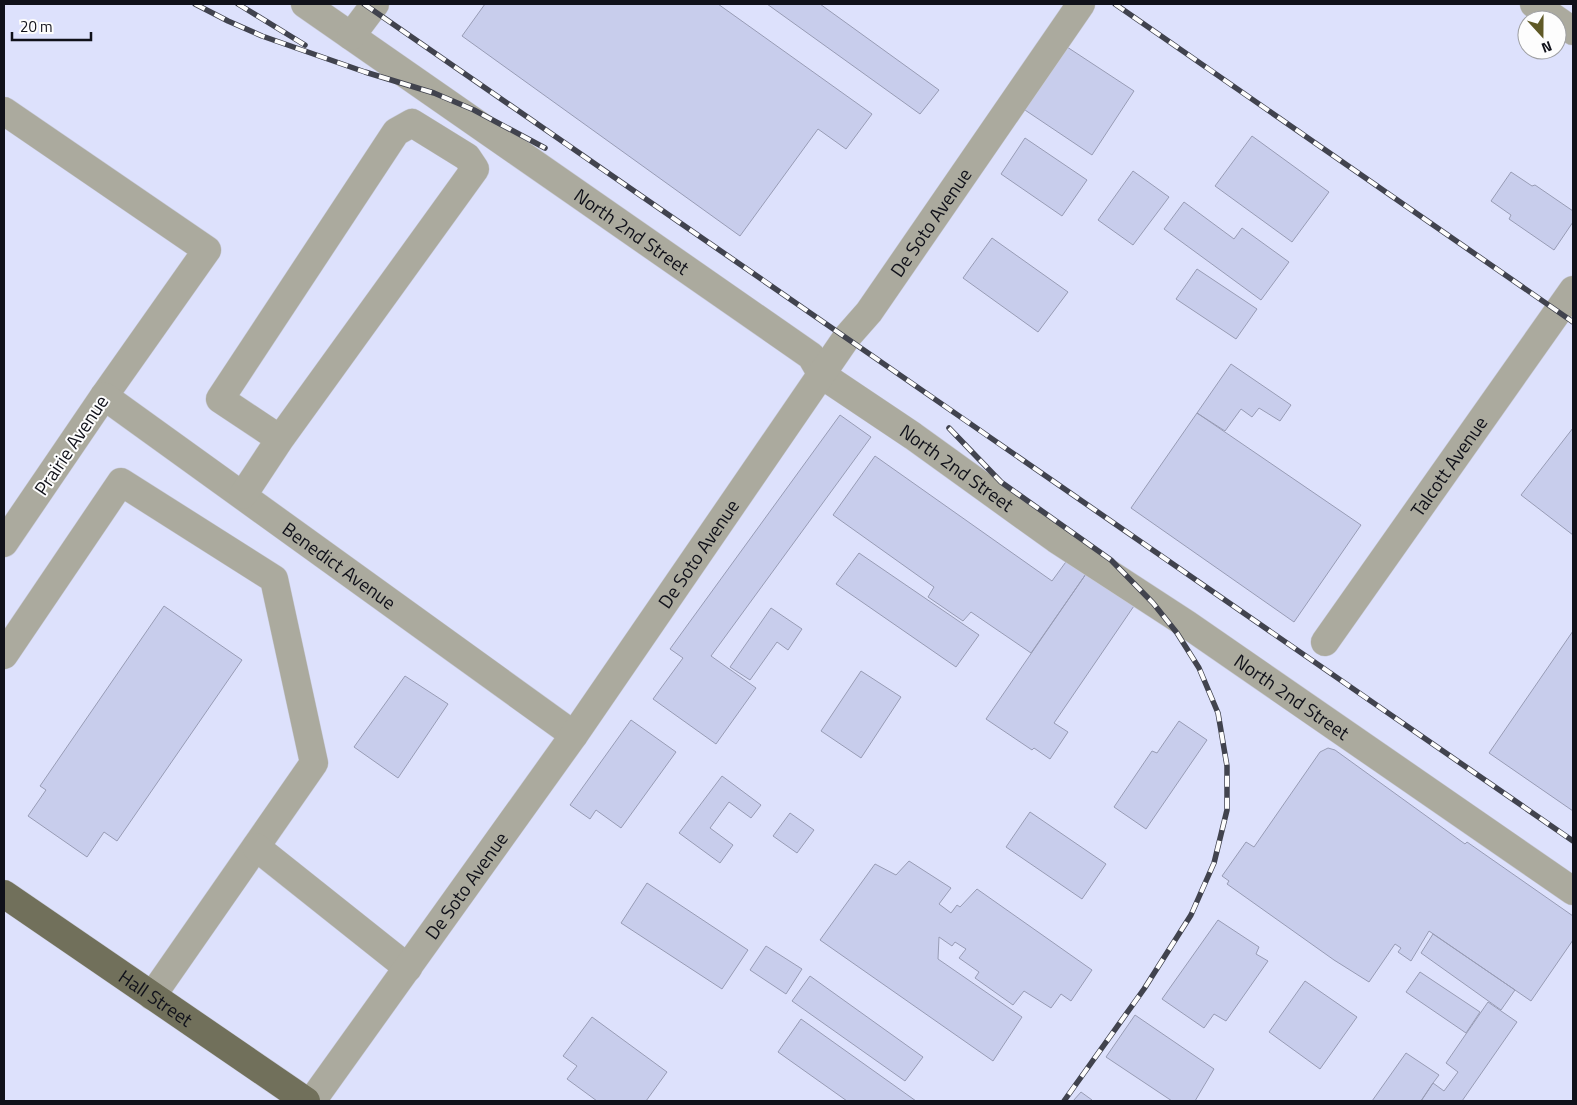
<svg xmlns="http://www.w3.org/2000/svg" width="1577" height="1105" font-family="'Titillium Web',sans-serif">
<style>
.built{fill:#dde1fc;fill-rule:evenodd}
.building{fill:#c8cdec;stroke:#989cb5}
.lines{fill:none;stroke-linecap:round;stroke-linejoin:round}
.minor-casing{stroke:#c9cbda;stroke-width:29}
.major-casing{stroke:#c9cbda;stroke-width:29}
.minor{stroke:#abaa9e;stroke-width:28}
.major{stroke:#71705b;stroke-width:28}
.rail-casing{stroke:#41434e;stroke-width:5.5}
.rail{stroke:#fdfdfd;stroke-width:4;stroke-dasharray:11;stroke-linecap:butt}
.labels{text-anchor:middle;stroke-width:4;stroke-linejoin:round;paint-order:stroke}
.street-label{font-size:19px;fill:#10111a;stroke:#fdfdfd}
</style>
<rect width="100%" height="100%" fill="#ecefff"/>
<path class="built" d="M4 4H1573V1101H4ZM1527 20H1557V50H1527Z"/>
<path class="building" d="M485 4H718L872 114 846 149 818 129 740 236 462 36Z
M767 4H820L939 90 920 114Z
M1064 45 1134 91 1092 155 1022 108Z
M1252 136 1329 192 1292 242 1215 186Z
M1025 138 1087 180 1062 216 1001 174Z
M1133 171 1169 197 1133 245 1098 220Z
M1511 172 1532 186 1535 185 1573 211V222L1554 250 1509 219 1511 215 1491 201Z
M1184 202 1234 239 1242 228 1289 262 1261 300 1164 229Z
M992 238 1068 292 1038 332 963 278Z
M1197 269 1257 309 1236 339 1176 299Z
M1231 364 1291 405 1280 421 1259 408 1252 417 1241 409 1225 431 1197 413Z
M1197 413 1361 525 1294 622 1131 508Z
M840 415 871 437 711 656 756 688 716 744 653 699 683 658 670 649Z
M1573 428V535L1521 495Z
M875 456 1052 581 1068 559 1088 571 1031 653 971 612 963 621 928 597 934 587 833 515Z
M859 553 979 635 956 667 836 584Z
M1088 571 1136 603 1054 723 1068 732 1050 759 1034 748 1032 750 986 719Z
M164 606 242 660 117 841 104 832 87 857 28 816 46 790 40 786Z
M771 608 802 629 788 650 777 642 750 680 730 667Z
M1573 631V811L1489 753Z
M861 671 901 697 861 758 821 731Z
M405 676 448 704 398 778 354 747Z
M631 720 676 752 621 828 596 810 590 819 570 805Z
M1179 721 1207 740 1146 829 1114 807 1152 751 1157 753Z
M1328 748 1335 750 1465 844 1467 842 1573 916V940L1531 1001 1429 931 1411 961 1398 952 1401 948 1395 944 1369 982 1334 960 1227 884 1229 881 1222 876 1246 842 1254 847 1320 752Z
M722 776 761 805 751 818 729 802 710 828 733 845 720 863 679 833Z
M1030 812 1106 864 1082 899 1006 847Z
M790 813 814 830 797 853 773 836Z
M909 861 951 888 939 904 951 913 957 905 960 907 977 889 1092 970 1071 1001 1061 994 1051 1008 1024 991 1013 1005 975 978 979 972 959 958 966 949 955 942 952 946 939 937 938 959 1022 1017 993 1061 820 940 875 864 896 875Z
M647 883 748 950 722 989 621 923Z
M1218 920 1259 947 1256 954 1268 961 1226 1021 1214 1014 1204 1028 1162 999Z
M1433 934 1515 990 1501 1010 1421 953Z
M766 946 802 969 786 994 750 970Z
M1420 972 1480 1012 1466 1033 1406 992Z
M810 976 923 1057 905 1081 792 1001Z
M1305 981 1357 1017 1320 1069 1269 1032Z
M1488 1002 1517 1022 1462 1101H1421L1433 1083 1444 1091 1458 1072 1446 1063Z
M1135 1015 1214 1069 1195 1101H1172L1106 1057Z
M592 1017 667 1072 646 1101H597L567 1079 577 1066 563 1056Z
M801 1019 916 1101H847L778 1052Z
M1406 1053 1439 1075 1433 1083 1421 1101H1372Z
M1081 1092 1092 1100 1091 1101H1073Z"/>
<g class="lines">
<defs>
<g id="minor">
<path id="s1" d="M305 4 811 356 822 375 913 436 1056 539 1188 625 1573 891"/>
<path d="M1534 4 1573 31"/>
<path d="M351 36 375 4"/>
<path d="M4 111 207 250 104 396 4 543"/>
<path id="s2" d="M104 396 574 735"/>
<path d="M243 495 280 439 475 169 467 157 412 123 396 132 220 399 280 439"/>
<path id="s3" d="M1325 642 1573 290"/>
<path d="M4 655 121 482 274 579 314 763 152 996"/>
<path d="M256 847 408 968"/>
<path id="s4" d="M312 1101 574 735 847 337 869 312 1081 4"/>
</g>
<g id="major">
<path id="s5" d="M4 894 306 1101"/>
</g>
</defs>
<use href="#minor" class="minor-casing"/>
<use href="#major" class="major-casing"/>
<use href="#minor" class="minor"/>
<use href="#major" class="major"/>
<defs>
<path id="rail" d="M195 4 228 21 262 36 365 72 434 93 474 110 545 148
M238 4 305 45
M364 4 1573 841
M1115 4 1573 322
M949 428 1001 482 1111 560 1153 603 1177 633 1199 668 1218 713 1227 766V810L1214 863 1191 915 1144 989 1064 1101"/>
</defs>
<use href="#rail" class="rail-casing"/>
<use href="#rail" class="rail"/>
</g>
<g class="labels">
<g class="street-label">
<text dy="7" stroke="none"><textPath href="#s4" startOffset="1075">De Soto Avenue</textPath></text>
<text dy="7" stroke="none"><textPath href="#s1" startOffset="398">North 2nd Street</textPath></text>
<text transform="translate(71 445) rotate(-56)" y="7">Prairie Avenue</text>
<text dy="7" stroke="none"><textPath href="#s3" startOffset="215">Talcott Avenue</textPath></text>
<text dy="7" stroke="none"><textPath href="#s1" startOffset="802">North 2nd Street</textPath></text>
<text dy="7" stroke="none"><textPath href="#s4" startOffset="670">De Soto Avenue</textPath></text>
<text dy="7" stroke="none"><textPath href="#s2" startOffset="290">Benedict Avenue</textPath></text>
<text dy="7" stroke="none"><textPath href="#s1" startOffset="1208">North 2nd Street</textPath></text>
<text dy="7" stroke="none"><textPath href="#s4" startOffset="265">De Soto Avenue</textPath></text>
<text dy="7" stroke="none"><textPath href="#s5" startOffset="184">Hall Street</textPath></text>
</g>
</g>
<rect width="1577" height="1105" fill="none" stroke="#10111a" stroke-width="10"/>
<g transform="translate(1542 35) rotate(159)"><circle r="24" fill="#fdfdfd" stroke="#9e9fa2"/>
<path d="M0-4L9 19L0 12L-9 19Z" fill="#5f5926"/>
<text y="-8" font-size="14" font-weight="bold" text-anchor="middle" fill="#10111a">N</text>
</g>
<path d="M12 32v8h79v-8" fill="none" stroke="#10111a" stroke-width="2.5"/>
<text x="20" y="32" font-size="15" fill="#10111a" stroke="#fdfdfd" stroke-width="4" paint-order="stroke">20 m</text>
</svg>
